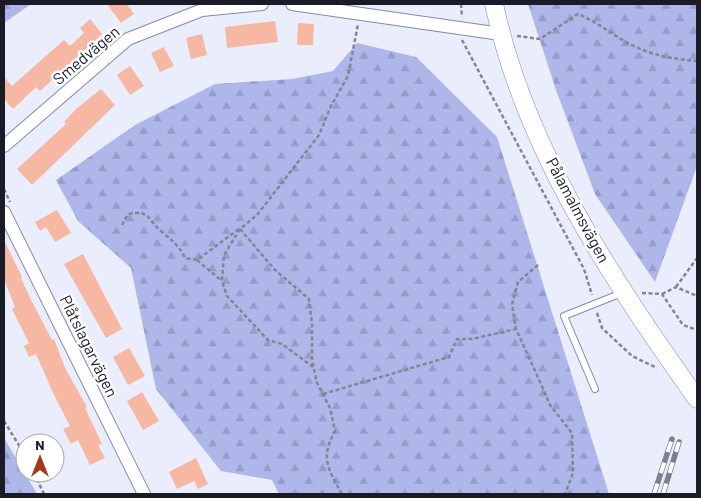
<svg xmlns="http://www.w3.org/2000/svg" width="701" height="498" font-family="Barlow,sans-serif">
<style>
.forest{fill:url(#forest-firs)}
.building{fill:#f6b7a3}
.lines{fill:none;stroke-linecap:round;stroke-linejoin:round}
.lane-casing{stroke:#858aa9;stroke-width:8}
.street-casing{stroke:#858aa9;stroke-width:14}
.secondary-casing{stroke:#858aa9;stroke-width:19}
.path{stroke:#838692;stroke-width:2.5;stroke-dasharray:4 2.5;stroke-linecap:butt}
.lane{stroke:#fff;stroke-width:6}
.street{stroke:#fff;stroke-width:12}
.secondary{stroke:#fff;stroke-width:18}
.rail-casing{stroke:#7e818d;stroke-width:5.5}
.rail{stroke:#fff;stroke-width:4;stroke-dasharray:11;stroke-linecap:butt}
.labels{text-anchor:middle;stroke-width:5;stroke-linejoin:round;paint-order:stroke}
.street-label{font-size:16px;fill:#191b26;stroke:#fff}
</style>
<defs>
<pattern id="forest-firs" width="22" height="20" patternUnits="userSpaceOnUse" patternTransform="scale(1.25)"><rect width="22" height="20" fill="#aeb6ea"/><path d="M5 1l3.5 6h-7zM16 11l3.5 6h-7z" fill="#959cc9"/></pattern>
</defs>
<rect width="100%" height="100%" fill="#eaedfb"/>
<path class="forest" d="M4 4H31L4 23Z
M528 4H697V166L655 282 595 194 556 90Z
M357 43 416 57 497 137 609 494H279L272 480 221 471 156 389 131 268 78 221 56 180 135 125 215 84 292 79 333 71Z
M4 438 37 494H4Z"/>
<path class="building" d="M107 4H127L134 14 121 23Z
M90 19 102 34 40 91 36 87 13 109 4 99V77L12 86 64 40 70 46 84 33 80 28Z
M275 21 278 42 227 48 225 27Z
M298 23 314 24 313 45H297Z
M202 34 207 55 191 59 186 38Z
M164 47 174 66 160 72 151 53Z
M130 66 144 86 130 95 117 75Z
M101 89 115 105 32 185 17 169 66 124 64 122 76 109Z
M57 210 71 233 55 242 46 227 40 231 35 222Z
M4 240 22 277 21 278 31 300 52 340 54 339 65 368 87 407 85 408 102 444 98 445 105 458 90 465 78 440 71 444 63 429 70 426 53 393 36 354 29 357 24 346 29 343 12 309 15 307 4 279Z
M83 254 122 329 106 338 64 264Z
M129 348 145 376 128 385 113 357Z
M142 392 159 421 143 430 127 401Z
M196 458 208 484 198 489 194 481 177 489 169 472Z"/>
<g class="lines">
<defs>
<path id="lane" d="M595 389 564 316 622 293"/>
<path id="street" d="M292 4 501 34
M4 146 128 39 202 10 262 4
M4 212 144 494"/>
<path id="secondary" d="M494 4C525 150 612 279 697 399"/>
</defs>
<use href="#lane" class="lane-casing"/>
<use href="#street" class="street-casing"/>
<use href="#secondary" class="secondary-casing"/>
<path class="path" d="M461 4 462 17
M517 36 540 39 578 14C598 22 613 36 632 45 653 56 675 59 697 61
M462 40 584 269 592 295
M4 189 10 202
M122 225 128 214C152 210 146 219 161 231 171 240 179 245 185 258L197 260 239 229
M240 229 224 255 222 281 227 296 268 340 282 344 313 367
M197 260 222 281
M538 265 518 282 512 304 516 329 541 384 550 405 572 433 573 473 565 494
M676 287 697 258
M642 293 662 294 683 325 697 330
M662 294 676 287 697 296
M597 313 602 328 632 356 657 368
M323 394 449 357 457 339H472L516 329
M4 421 25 455
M34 473 44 494
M342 494C328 469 320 458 335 431L330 408 317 383 312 360V324L309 299 275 270 240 229 257 215 319 135 331 106 348 76 358 24"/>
<use href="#lane" class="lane"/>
<use href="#street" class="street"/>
<use href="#secondary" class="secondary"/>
<defs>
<path id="rail" d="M654 494 672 439
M663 494 679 442"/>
</defs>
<use href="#rail" class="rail-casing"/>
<use href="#rail" class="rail"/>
</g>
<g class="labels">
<g class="street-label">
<text transform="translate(86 55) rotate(-40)" y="6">Smedvägen</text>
<text transform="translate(578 210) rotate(62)" y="6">Pålamalmsvägen</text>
<text transform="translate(89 346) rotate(64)" y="6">Plåtslagarvägen</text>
</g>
</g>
<rect width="701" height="498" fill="none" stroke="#191b26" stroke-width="10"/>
<g transform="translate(40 458)"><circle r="24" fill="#ffffff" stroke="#a3a4a8"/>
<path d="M0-4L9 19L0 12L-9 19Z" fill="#a13a14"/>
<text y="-8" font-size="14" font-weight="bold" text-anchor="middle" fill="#191b26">N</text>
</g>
</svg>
